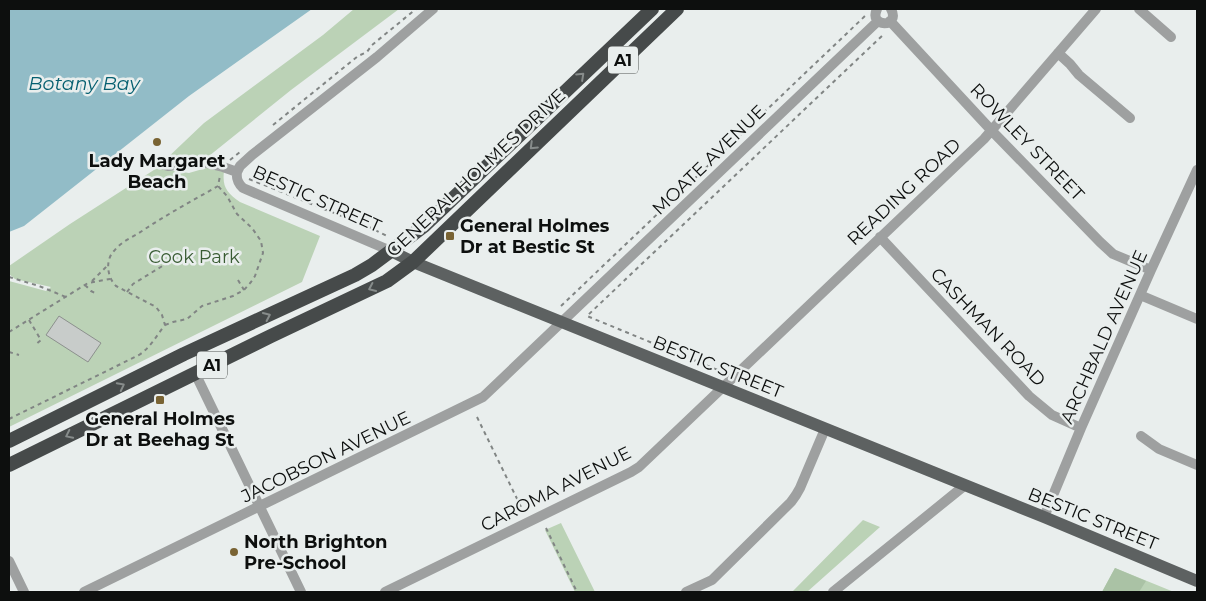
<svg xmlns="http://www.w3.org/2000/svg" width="1206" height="601" font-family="Montserrat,sans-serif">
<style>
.green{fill:#bbd2b6}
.forest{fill:#aac2a5}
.water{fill:#92bcc7}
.building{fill:#c8ccca;stroke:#8c908d}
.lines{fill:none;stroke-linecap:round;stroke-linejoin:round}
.path{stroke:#818584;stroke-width:2;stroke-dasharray:4 4;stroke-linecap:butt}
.minor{stroke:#9ea0a0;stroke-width:10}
.major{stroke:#5d6161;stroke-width:12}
.highway{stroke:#464a4a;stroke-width:14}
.oneway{stroke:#878c8b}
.poi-dot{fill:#796333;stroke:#e9eeed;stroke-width:2}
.labels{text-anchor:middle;stroke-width:5;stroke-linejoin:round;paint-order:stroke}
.shield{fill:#e9eeed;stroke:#4f5251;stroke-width:1}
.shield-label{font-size:16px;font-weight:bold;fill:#0d0f0e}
.street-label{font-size:18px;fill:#0d0f0e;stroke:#e9eeed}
.poi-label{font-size:18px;font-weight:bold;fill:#0d0f0e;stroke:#e9eeed}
.park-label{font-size:18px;fill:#395c33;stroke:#e9eeed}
.water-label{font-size:19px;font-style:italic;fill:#055f70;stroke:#e9eeed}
</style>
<rect width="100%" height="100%" fill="#e9eeed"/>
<path class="green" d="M354 9H399L291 90 209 156 164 161 204 123 323 35Z
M213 166 224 171C222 187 227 193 240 202L320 236 302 282 9 427V281L46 291 51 287 15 279 9 274V266L70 224 157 168 189 173Z
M863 520 880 527 807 592H792Z
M561 523 595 592H575L545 530Z
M1115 568 1174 592H1102Z"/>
<path class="forest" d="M1115 568 1146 581 1139 592H1102Z"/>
<path class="water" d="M9 9H312L189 96 24 226 9 232Z"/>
<path class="building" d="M59 316 101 343 88 362 46 335Z"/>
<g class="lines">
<path class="path" d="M273 125 358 56 367 52 372 45 416 9
M230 160 240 152
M249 179 369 227 389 237
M9 277 39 286 66 297
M238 280 244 290
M92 281 108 265
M85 285 91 291 97 294
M127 292 133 284 164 265 181 261
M561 306 865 16
M29 320 41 340 35 345
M165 325 173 322 187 319 202 306 233 296 244 290 251 282 255 276 263 253 261 241 252 228 237 214 227 196 218 186
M9 332 88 283 110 279
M9 352 19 355
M725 373 587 316 884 34
M477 417 523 511
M9 419 139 355C151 347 156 336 165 325L162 315 156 307 116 286C107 277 105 260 114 251 120 243 130 238 139 233 164 216 192 201 218 186L220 176
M546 528 577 592"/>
<path class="minor" d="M877 9C868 28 901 28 891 9
M1139 9 1171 37
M890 21 992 131 1100 242 1113 254 1151 270
M1058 53 1070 64 1079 75 1130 118
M161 164 168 166 202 162 223 167 237 172
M237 172 240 166 252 155 377 57 433 9
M237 172C236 179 238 183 243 188L391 251
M880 237 1029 396 1052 415 1081 428
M1140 295 1197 319
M195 373 301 592
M1141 436 1159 449 1197 465
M1044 517 1081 428 1151 270 1197 170
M9 561 24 592
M84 592 483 397 878 21
M385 592 631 472 639 467 984 139 1096 9
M686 592 712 580 791 502 796 495 800 488 825 429
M833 592 964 486"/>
<path class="major" d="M391 251 413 262 1044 517 1197 581"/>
<path class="highway" d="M9 441 184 354 355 275 372 265 424 226 652 9
M9 465 271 336 387 281 413 262 677 9"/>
</g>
<defs><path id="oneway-chevron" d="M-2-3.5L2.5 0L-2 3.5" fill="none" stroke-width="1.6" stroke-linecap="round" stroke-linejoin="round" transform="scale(1.25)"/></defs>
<g class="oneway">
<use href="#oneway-chevron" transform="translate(581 76) rotate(-43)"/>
<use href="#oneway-chevron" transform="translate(533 146) rotate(136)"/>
<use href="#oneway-chevron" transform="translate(372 288) rotate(155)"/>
<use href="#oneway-chevron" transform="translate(267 316) rotate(-25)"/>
<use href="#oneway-chevron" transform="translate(121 386) rotate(-27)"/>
<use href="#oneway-chevron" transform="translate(69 435) rotate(154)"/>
</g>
<g class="poi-dot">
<circle cx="157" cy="142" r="5"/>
<rect x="445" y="231" width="10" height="10" rx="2.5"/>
<rect x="155" y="395" width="10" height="10" rx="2.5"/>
<circle cx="234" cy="552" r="5"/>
</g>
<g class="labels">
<g class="shield">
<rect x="608" y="46.5" width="30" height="27" rx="4"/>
<rect x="197" y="351.5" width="30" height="27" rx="4"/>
</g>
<g class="shield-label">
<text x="623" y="66">A1</text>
<text x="212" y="371">A1</text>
</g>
<g class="street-label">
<text transform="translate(1027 142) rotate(46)" y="6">ROWLEY STREET</text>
<text transform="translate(709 160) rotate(-44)" y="6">MOATE AVENUE</text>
<text transform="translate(476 173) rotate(-43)" y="6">GENERAL HOLMES DRIVE</text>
<text transform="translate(904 192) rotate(-43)" y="6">READING ROAD</text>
<text transform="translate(317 199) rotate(24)" y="6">BESTIC STREET</text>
<text transform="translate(988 327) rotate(46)" y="6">CASHMAN ROAD</text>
<text transform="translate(1104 337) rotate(-66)" y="6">ARCHBALD AVENUE</text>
<text transform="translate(718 367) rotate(22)" y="6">BESTIC STREET</text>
<text transform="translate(326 457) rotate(-26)" y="6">JACOBSON AVENUE</text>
<text transform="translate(556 489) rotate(-27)" y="6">CAROMA AVENUE</text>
<text transform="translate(1093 519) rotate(22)" y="6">BESTIC STREET</text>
</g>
<g class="poi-label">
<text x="157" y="167">Lady Margaret<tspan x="157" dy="21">Beach</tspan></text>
<text x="460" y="232" text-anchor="start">General Holmes<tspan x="460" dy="21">Dr at Bestic St</tspan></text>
<text x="160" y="425">General Holmes<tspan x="160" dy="21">Dr at Beehag St</tspan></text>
<text x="244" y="548" text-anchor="start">North Brighton<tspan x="244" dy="21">Pre-School</tspan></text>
</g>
<g class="park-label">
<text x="194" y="263">Cook Park</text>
</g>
<g class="water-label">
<text x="84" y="90">Botany Bay</text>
</g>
</g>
<rect width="1206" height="601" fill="none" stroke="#0d0f0e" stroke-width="20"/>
</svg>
